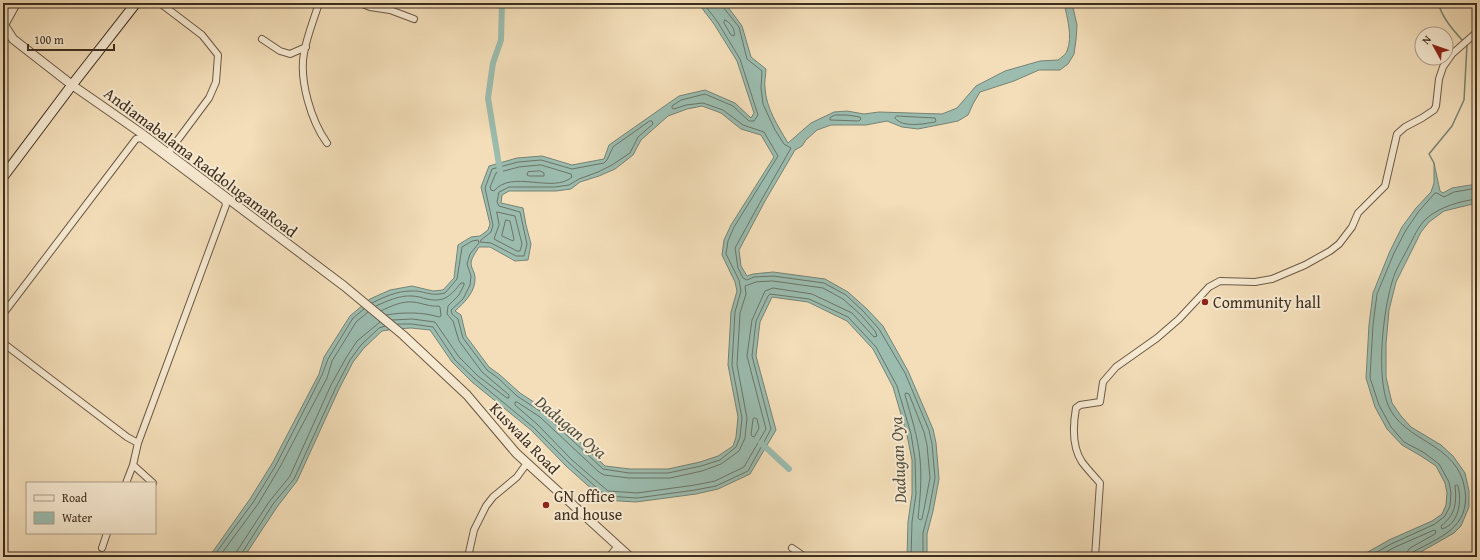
<svg xmlns="http://www.w3.org/2000/svg" width="1480" height="560" font-family="'Gentium Book Plus',serif">
<style>
.water{fill:#9bbcaf;stroke:#768375;fill-rule:evenodd}
.lines{fill:none;stroke-linecap:round;stroke-linejoin:round}
.shore{stroke:#6c7466;stroke-width:1}
.stream{stroke:#768375;stroke-width:1.5}
.canal{stroke:#9bbcaf;stroke-width:6}
.minor-casing{stroke:#6b5945;stroke-width:8}
.tertiary-casing{stroke:#6b5945;stroke-width:10}
.secondary-casing{stroke:#3e2d1e;stroke-width:11}
.minor{stroke:#f7ead2;stroke-width:6}
.tertiary{stroke:#f7ead2;stroke-width:8}
.secondary{stroke:#f7ead2;stroke-width:9}
.poi-dot{fill:#8f2418;stroke:#f7ead2;stroke-width:1.5}
.labels{text-anchor:middle;stroke-width:4;stroke-linejoin:round;paint-order:stroke}
.street-label{font-size:16px;fill:#3e2d1e;stroke:#f7ead2}
.poi-label{font-size:16px;fill:#3e2d1e;stroke:#f7ead2;text-anchor:start}
.water-label{font-size:17px;font-style:italic;fill:#555142;stroke:#f7ead2}
</style>
<rect width="100%" height="100%" fill="#f3deb9"/>
<filter id="stains"><feTurbulence type="fractalNoise" baseFrequency=".005" numOctaves="4"/><feColorMatrix values="0 0 0 0 .2 0 0 0 0 .09 0 0 0 0 .02 0 0 0 .5 -.17"/></filter>
<radialGradient id="worn" r=".72"><stop offset=".6" stop-color="#630" stop-opacity="0"/><stop offset="1" stop-color="#630" stop-opacity=".3"/></radialGradient>
<path class="water" d="M698 3H725L742 26 751 57 766 69C766 75 764 82 765 88 766 108 778 126 788 143L811 123 834 112 847 111 864 114 879 112 942 114 957 108 976 86 1005 71 1040 61 1058 60C1061 58 1066 54 1067 51 1073 37 1067 17 1064 3H1072L1077 25 1076 40 1074 54 1068 64 1060 70H1039L1014 81 980 92 973 104 968 115 958 121 918 129 902 127 887 121 866 125H831L817 130 806 140 802 146 795 150 765 201 739 250 741 266 747 276 753 274 773 272 825 279 848 292 867 309 883 326 908 371 933 429 936 443 939 479 933 511 927 534V557H907L908 522 912 494V460L907 435 893 387 873 349 847 321 808 302 772 297 760 322 756 356 776 430 750 474 718 489 696 494 636 502 604 500 566 466 531 430 472 382 452 362 430 330 411 328 395 329 382 331 364 348 353 362 339 389 297 481 277 507 244 557H209L250 499 273 462 319 374 324 357 350 316 370 299 390 290 412 286 433 291 443 290 454 278 458 245 471 237 480 236 488 230 490 224 481 187 489 166 517 158 542 156 572 165 604 159 609 145 679 96 705 90 735 103 751 118 754 113 737 61 714 24ZM702 106 721 113 741 129 761 135 774 157 731 225 724 240 722 255 735 282 737 291 731 312 728 365 738 417 736 437 733 446 718 456 700 462 668 469H630L605 466 546 410 520 393 500 375 489 367 466 336 461 315 455 311C465 302 476 291 475 277 475 272 471 268 471 264 471 258 476 252 479 247H490L515 261 528 260 531 244 526 225 523 208 501 203 502 195 509 191H556L571 189 580 182 599 176 615 169 633 155 641 140 668 116 687 109Z
M1434 163 1440 191 1443 193 1452 188 1477 184V203L1444 211 1429 222 1421 232 1396 282 1389 310 1386 344V377L1392 403 1401 416 1411 427 1441 445 1453 456 1465 473 1469 491V507L1461 526 1454 533 1412 557H1359L1389 540 1432 521 1442 514 1446 505 1447 493 1445 483 1436 466 1421 456 1402 445 1387 429 1375 407 1366 378 1369 325 1373 293 1390 251 1402 227 1416 208 1431 192 1434 183Z"/>
<g class="lines">
<path class="shore" d="M722 3 723 7 739 27 747 59 762 71 761 88 763 104 775 130 784 144 791 148 762 199 735 248 738 268 743 278 747 280 754 277 773 276 824 283 846 295 864 312 879 329 905 373 929 430 932 444 935 478 929 510 923 533V557
M725 20C730 22 736 30 734 36L731 35 724 23Z
M835 115H847L860 117 861 119 859 121 830 120V118Z
M897 116 935 118 936 121 935 122C924 124 902 128 895 118Z
M650 121H652L653 124 638 137 630 153 612 165 598 172 579 179 569 185 555 187H509L499 192 497 202 499 206 520 212 527 244 524 256H516L491 243 480 242 481 240 491 232 493 225 485 188 492 169 518 162 541 160 572 169 604 163 607 160 613 147Z
M541 165 571 174 572 177C553 194 512 169 494 191L491 190 490 187 496 173 519 167Z
M540 171 544 173V176H529L527 175 528 172Z
M497 212 515 216 522 244 520 251H517L494 239 499 225Z
M506 220 510 221 514 239 513 241 502 236Z
M773 281 823 288 843 299 861 315 875 331 877 336 874 337 852 313 812 294 773 288 765 291 752 320 747 356 766 429 744 467 715 481 695 485 637 493 608 491 572 460 537 424 515 405V402H517L540 417 599 472 604 475 629 478H670L702 471 721 464 739 451 745 438 747 418 737 365 740 313 746 294 745 286 756 282Z
M372 303C384 297 397 291 411 291 424 290 429 297 445 293L457 279 462 247 472 241 478 240 479 243 470 254 467 264 471 276 470 285 463 299 451 310 452 314 458 319 463 338 487 370 498 378 517 396 543 413 603 469 629 473H668L701 466 720 460 736 447 740 437 742 418 732 365 735 312 741 291 739 280 726 254 728 241 734 227 778 156 764 132 743 125 723 110 703 103 686 105 674 109 672 108V106L681 100 705 94 733 106 749 121H754L758 115 740 59 717 21 703 3
M376 306C387 301 400 295 412 296 417 296 423 298 427 299 445 303 451 295 461 283H464V285L459 295 448 306 447 314 453 321 459 341 482 372 509 395V398H507L478 376 459 357 435 322 412 319 392 320
M381 311C391 306 402 301 413 302 422 303 430 307 439 306L440 307 441 316 439 317C423 312 403 312 386 315
M398 324H412L433 327 455 360 475 379 533 427 569 463 606 496 637 498 695 490 716 486 748 471 771 429 752 356 756 321 768 296 770 294 809 299 848 317 876 347 897 386 911 434 915 459 916 494 912 522 911 557
M906 393 909 394 924 432 927 445 930 478 924 509 922 519 920 520 918 518C920 499 922 479 920 459 918 437 911 416 905 395Z
M755 418 757 419 759 428 755 436 753 437 751 435 753 419Z
M1457 485 1458 486C1462 501 1459 524 1442 529L1441 526C1455 515 1457 504 1455 486Z
M213 557 254 501 276 465 322 375 328 359 353 318 364 309
M219 557 258 504 280 467 327 378 332 361 345 340 356 322 368 312
M236 557 237 551 269 502 290 476 331 385 346 358 357 341 380 322
M241 557 242 553 273 504 294 479 336 387 350 360 361 345 379 328 385 326
M1368 557 1391 544 1435 524 1445 516 1450 506 1451 493 1449 482 1439 464 1423 452 1404 442 1391 427 1379 405 1370 378 1373 325 1377 294 1394 253 1406 230 1419 211 1435 193H1437L1444 197 1454 192 1477 188
M1378 557 1393 548 1434 530 1436 531 1435 534 1410 548 1407 552 1406 557
M1411 557 1413 552C1440 537 1470 528 1465 490 1458 442 1404 443 1388 405 1376 374 1383 313 1392 282 1395 270 1403 258 1409 246 1414 237 1418 226 1427 218 1440 207 1460 201 1477 199"/>
<path class="stream" d="M1438 3C1443 19 1453 30 1464 42
M1434 163 1429 154 1452 126 1464 100 1467 45"/>
<path class="canal" d="M500 171 488 98 493 63 501 40 502 3
M761 443 789 469"/>
<defs>
<path id="minor" d="M160 3 202 35 218 55 216 82 209 98 168 153
M319 3C314 19 307 36 304 53 299 80 311 121 327 143
M360 3 370 7 390 10 414 19
M262 39 280 51 290 54 306 47
M3 314 136 139 141 138 225 201 226 205 138 443 127 437 3 343
M133 465 153 483
M126 483 133 465 138 443
M102 548 107 533
M792 548 805 557
M468 557 474 530 486 506 493 497 517 477 527 463
M609 557 618 546
M1095 557 1100 483C1094 476 1088 470 1082 462 1072 447 1073 425 1076 408L1080 405 1100 402 1103 382 1116 367 1157 338 1179 319 1209 287 1220 281 1255 282 1272 279 1305 265 1330 251 1339 244 1352 227 1358 213 1385 186 1397 134 1405 127 1422 118 1434 110 1436 106 1439 79 1443 67 1452 54 1477 32"/>
<path id="tertiary" d="M16 3 4 25 13 39 72 85 141 133 344 286 403 335 467 395 516 453 630 557"/>
<path id="secondary" d="M3 177 72 85 136 3"/>
</defs>
<use href="#minor" class="minor-casing"/>
<use href="#tertiary" class="tertiary-casing"/>
<use href="#secondary" class="secondary-casing"/>
<use href="#minor" class="minor"/>
<use href="#tertiary" class="tertiary"/>
<use href="#secondary" class="secondary"/>
</g>
<g class="poi-dot">
<circle cx="1205" cy="302" r="4"/>
<circle cx="546" cy="505" r="4"/>
</g>
<g class="labels">
<g class="street-label">
<text transform="translate(201 162) rotate(37)" y="6">Andiamabalama RaddolugamaRoad</text>
<text transform="translate(525 438) rotate(46)" y="6">Kuswala Road</text>
</g>
<g class="poi-label">
<text x="1213" y="308">Community hall</text>
<text x="554" y="502">GN office<tspan x="554" dy="18">and house</tspan></text>
</g>
<g class="water-label">
<text transform="translate(571 427) rotate(40)" y="6">Dadugan Oya</text>
<text transform="translate(898 460) rotate(-93)" y="6">Dadugan Oya</text>
</g>
</g>
<rect width="1480" height="560" fill="none" stroke="#f3deb9" stroke-width="16"/>
<rect x="4" y="4" width="1472" height="552" fill="none" stroke="#3e2d1e" stroke-width="2"/>
<rect x="8" y="8" width="1464" height="544" fill="none" stroke="#3e2d1e"/>
<rect x="26" y="482" width="130" height="52" fill="#f7ead2" stroke="#ad9e8a"/>
<rect x="34" y="495" width="20" height="6" fill="#f7ead2" stroke="#ad9e8a"/>
<text x="62" y="502" font-size="12" fill="#3e2d1e">Road</text>
<rect x="34" y="512" width="20" height="12" fill="#9bbcaf" stroke="#ad9e8a"/>
<text x="62" y="522" font-size="12" fill="#3e2d1e">Water</text>
<g transform="translate(1434 46) rotate(310)"><circle r="19" fill="#f7ead2" stroke="#ad9e8a"/>
<path d="M0-3L7 15L0 10L-7 15Z" fill="#8f2418"/>
<text y="-6" font-size="11" font-weight="bold" text-anchor="middle" fill="#3e2d1e">N</text>
</g>
<path d="M28 44v6h86v-6" fill="none" stroke="#3e2d1e" stroke-width="2"/>
<text x="34" y="44" font-size="12" fill="#3e2d1e" stroke="#f7ead2" stroke-width="3" paint-order="stroke">100 m</text>
<rect width="100%" height="100%" filter="url(#stains)"/>
<rect width="100%" height="100%" fill="url(#worn)"/>
</svg>
